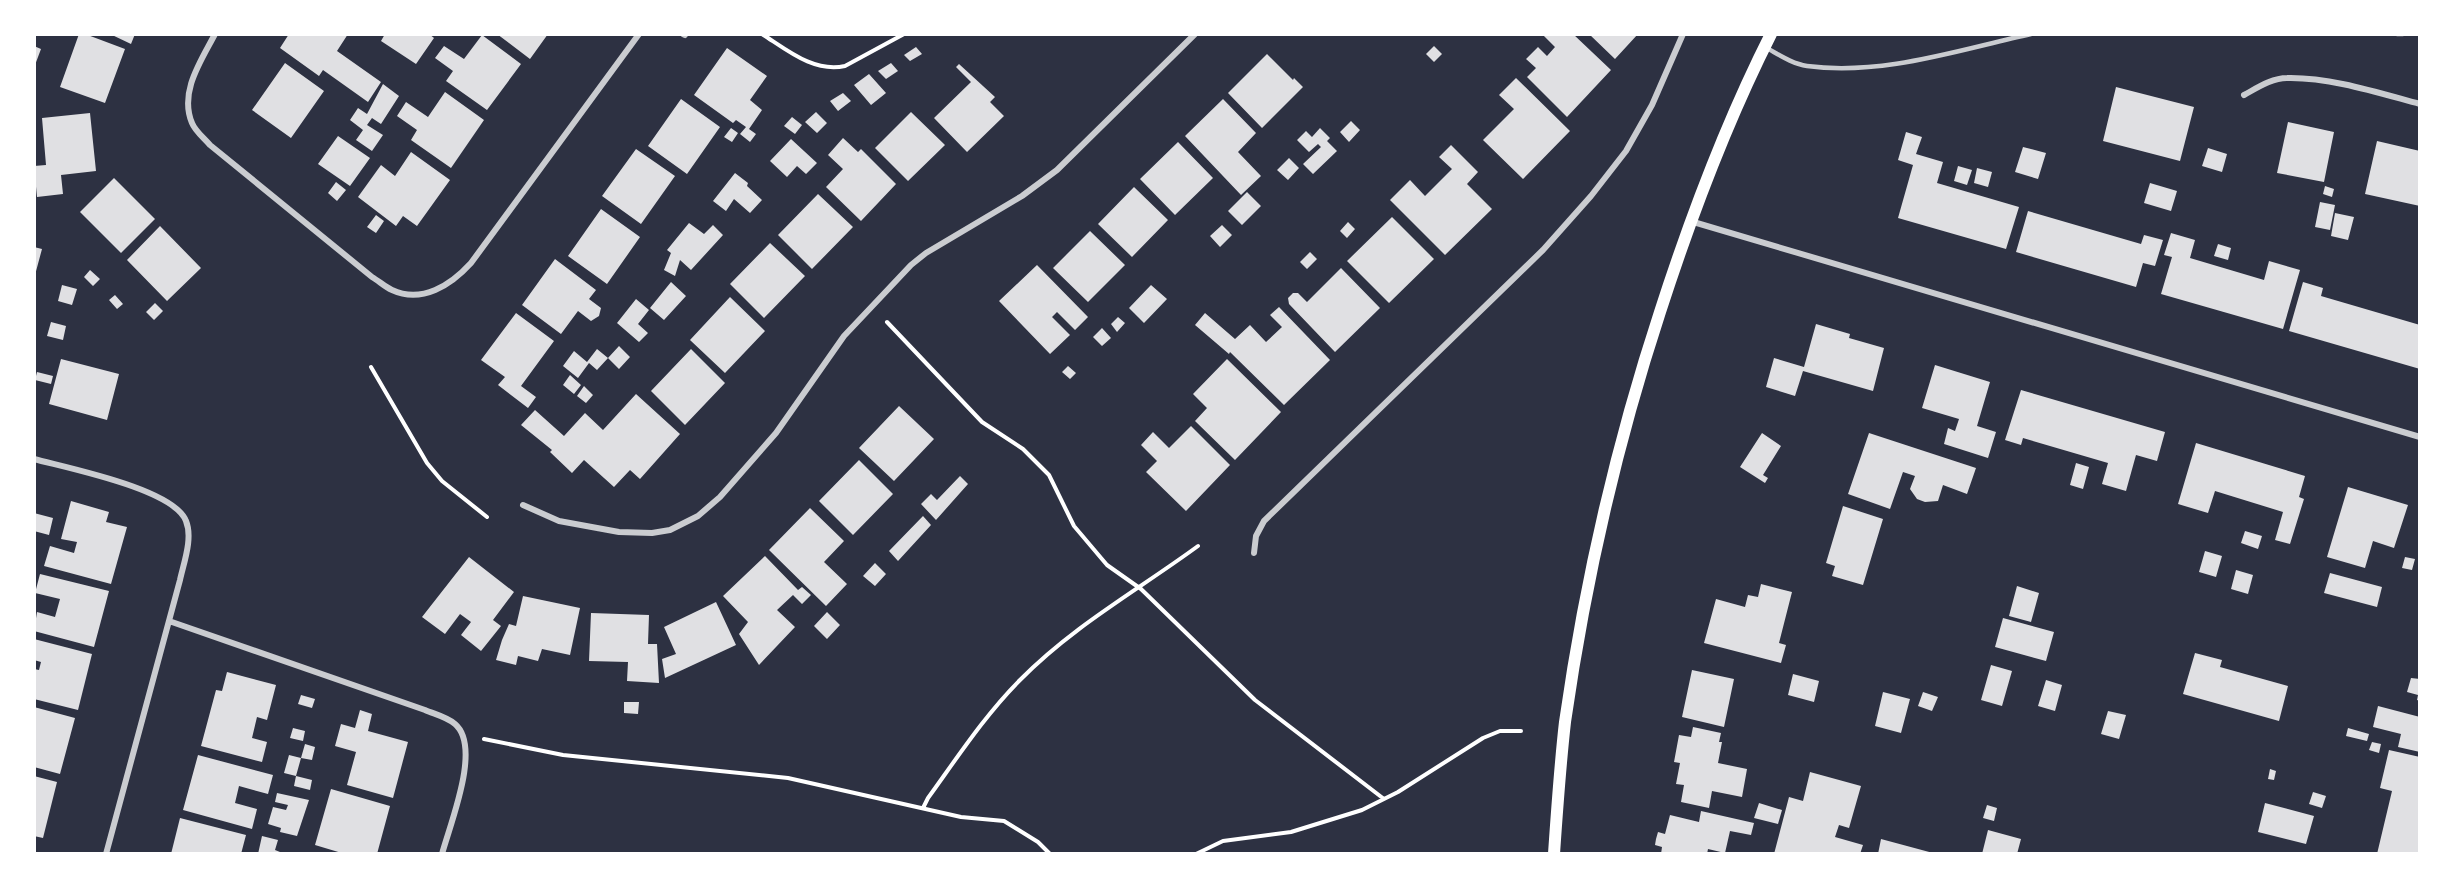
<svg xmlns="http://www.w3.org/2000/svg" width="2454" height="888" font-family="'Alegreya Sans',sans-serif">
<style>
.building{fill:#e0e0e3}
.lines{fill:none;stroke-linecap:round;stroke-linejoin:round}
.path{stroke:#fff;stroke-width:4}
.service{stroke:#caccd0;stroke-width:4.5}
.minor{stroke:#caccd0;stroke-width:6}
.secondary{stroke:#fff;stroke-width:12}
</style>
<rect width="100%" height="100%" fill="#2d3142"/>
<path class="building" d="M79 34H85L125 49 105 103 60 87Z
M110 34H135L131 44Z
M289 34H348L337 51 381 82 368 102 323 70 319 76 280 48Z
M385 34H429L434 38 416 64 381 41Z
M497 34H548L530 59Z
M1542 34H1573L1611 70 1567 117 1527 77 1536 68 1526 59 1538 47 1547 56 1555 47Z
M1589 34H1638L1615 59Z
M482 35 521 64 487 110 446 81 453 71 435 58 444 46 464 59Z
M34 46 41 49 35 65H34Z
M1434 46 1442 54 1434 62 1426 54Z
M916 47 922 54 910 61 904 55Z
M727 48 767 76 750 100 762 110 749 129 756 134 750 142 740 134 746 127 736 120 733 123 694 95Z
M1267 54 1293 80 1294 78 1303 87 1262 128 1228 93Z
M285 63 324 91 291 138 252 110Z
M891 63 898 71 886 79 878 71Z
M959 64 995 97 990 102 1004 116 967 152 934 118 971 82 956 67Z
M869 74 886 93 871 105 854 85Z
M1516 78 1570 131 1523 179 1483 140 1514 109 1499 95Z
M383 84 399 96 381 124 372 118 367 125 383 135 372 151 356 140 363 130 350 120 358 108 367 114Z
M2116 87 2194 107 2180 161 2103 141Z
M445 92 484 120 451 168 411 140 417 130 397 116 406 102 428 117Z
M843 93 851 101 838 111 830 101Z
M681 99 720 127 687 174 648 146Z
M1223 99 1256 133 1238 152 1261 176 1241 195 1185 136Z
M816 112 827 123 817 133 805 122Z
M911 112 945 145 908 181 875 148Z
M90 113 96 171 61 175 63 194 37 197 34 166 46 165 42 118Z
M792 117 802 125 795 134 784 126Z
M1351 121 1360 130 1349 142 1340 132Z
M2288 122 2334 132 2324 182 2277 173Z
M731 128 738 133 732 142 724 137Z
M1320 128 1330 138 1327 141 1337 151 1313 174 1303 164 1321 147 1318 144 1309 152 1297 140 1306 131 1312 137Z
M1906 132 1922 137 1916 154 1943 162 1937 183 2019 207 2006 249 1898 218 1913 165 1898 160Z
M338 136 370 158 350 186 318 164Z
M843 138 858 152 861 149 896 184 861 221 826 187 843 169 828 155Z
M791 139 817 163 806 174 797 166 787 177 770 161Z
M2377 141 2420 151V206L2365 194Z
M1178 142 1213 178 1175 215 1140 179Z
M1451 145 1478 172 1467 184 1492 209 1445 255 1390 200 1410 180 1425 196 1452 169 1439 157Z
M2023 147 2046 153 2038 179 2015 172Z
M2208 148 2227 154 2222 172 2202 166Z
M636 149 675 176 641 224 602 196Z
M411 152 450 180 417 226 403 216 396 226 358 197 381 165 395 176Z
M1289 158 1299 168 1288 180 1277 170Z
M1958 166 1972 170 1967 185 1954 181Z
M1977 168 1992 172 1988 187 1974 183Z
M735 173 748 183 747 186 762 200 750 213 734 199 726 211 713 201Z
M114 178 155 219 121 253 80 212Z
M336 182 346 190 337 201 328 193Z
M2150 183 2177 191 2171 211 2144 203Z
M2325 186 2334 189 2332 197 2323 194Z
M1134 187 1168 220 1132 257 1098 224Z
M1247 192 1261 206 1242 225 1228 211Z
M818 194 853 227 812 269 778 235Z
M2320 202 2335 205 2330 230 2315 227Z
M601 209 640 237 607 284 568 256Z
M2028 211 2141 244 2144 235 2163 240 2155 266 2143 263 2136 287 2016 252Z
M2335 213 2354 217 2348 240 2331 236Z
M376 215 384 221 376 233 367 227Z
M1392 217 1434 259 1389 303 1347 261Z
M1348 222 1355 229 1347 238 1340 231Z
M689 223 704 234 713 225 723 235 691 270 680 260 675 276 664 270 671 253 667 250Z
M1222 225 1232 235 1220 247 1210 236Z
M160 226 201 268 167 301 127 260Z
M1090 231 1125 265 1088 302 1053 268Z
M2171 233 2195 240 2190 258 2264 280 2269 261 2300 270 2283 329 2161 294 2172 257 2164 255Z
M770 243 805 276 764 318 730 284Z
M2218 244 2231 248 2228 260 2214 256Z
M34 247 42 249 35 275H34Z
M1310 252 1317 259 1307 269 1300 262Z
M555 259 596 290 589 299 601 308 599 316 591 321 578 311 561 334 522 305Z
M1037 265 1088 317 1075 330 1057 312 1052 317 1070 335 1050 354 999 301Z
M1341 268 1380 308 1335 352 1289 304 1288 298 1293 293H1298L1307 302Z
M90 270 100 279 93 286 84 277Z
M671 282 686 296 664 320 650 308Z
M2303 282 2323 288 2321 296 2420 325V369L2289 331Z
M62 285 77 289 72 305 58 301Z
M1151 285 1167 299 1144 323 1129 308Z
M115 295 123 304 117 309 109 300Z
M730 297 765 331 725 373 690 340Z
M636 299 649 310 638 324 648 333 639 342 617 323Z
M155 303 163 311 154 320 146 312Z
M1279 307 1330 360 1284 405 1230 352 1229 354 1195 325 1205 313 1235 339 1250 325 1266 342 1282 327 1270 315Z
M516 313 554 341 521 386 536 397 528 408 498 385 505 377 481 360Z
M1118 317 1125 323 1117 332 1111 324Z
M51 322 66 326 63 340 47 336Z
M1816 324 1850 334 1849 338 1884 348 1873 391 1803 371 1795 396 1766 387 1774 358 1804 367Z
M1102 328 1111 338 1102 346 1093 337Z
M619 346 630 357 619 369 608 358Z
M597 349 608 358 597 370 589 363 578 378 563 366 574 351 587 362Z
M691 349 725 383 685 425 651 391Z
M61 359 119 374 107 420 49 404Z
M1227 359 1281 412 1235 460 1195 421 1207 408 1193 394Z
M1935 365 1990 382 1977 426 1996 432 1988 458 1944 444 1948 428 1955 431 1959 419 1922 408Z
M1068 366 1076 373 1070 379 1062 372Z
M37 372 53 376 51 384 35 380Z
M570 375 581 385 574 394 563 385Z
M584 386 593 395 586 403 577 396Z
M2021 390 2165 432 2157 461 2136 455 2126 491 2102 484 2108 463 2023 438 2021 445 2005 440Z
M636 394 680 434 640 479 630 470 614 487 584 460 572 473 550 452 552 450 521 425 535 410 564 436 585 413 603 430Z
M899 406 934 439 894 481 859 448Z
M1191 426 1230 465 1186 511 1146 472 1157 461 1141 445 1153 432 1169 448Z
M1762 433 1781 446 1763 475 1768 478 1765 483 1740 467Z
M1869 433 1976 468 1967 494 1943 485 1938 501 1925 502 1917 499 1910 489 1915 476 1903 472 1890 509 1848 494Z
M2196 443 2305 476 2299 497 2304 499 2290 544 2275 540 2283 512 2215 491 2208 513 2178 504Z
M859 460 893 494 853 535 819 501Z
M2076 463 2089 467 2083 489 2070 485Z
M960 476 968 484 936 520 921 504 931 494 937 500Z
M2348 487 2408 505 2394 548 2373 541 2365 568 2327 557Z
M71 501 109 512 106 522 127 527 111 584 44 566 50 546 74 553 77 542 61 539Z
M1843 506 1883 519 1863 585 1832 576 1835 566 1826 563Z
M810 508 844 541 824 562 847 584 826 606 769 550Z
M34 513 53 518 49 535 34 531Z
M923 516 931 525 898 561 889 551Z
M2245 531 2262 536 2258 549 2241 543Z
M2205 551 2222 556 2216 577 2199 572Z
M765 556 798 590 802 587 811 595 802 604 793 595 777 610 795 627 759 665 739 634 748 622 723 596Z
M469 557 514 592 493 620 501 626 481 651 461 635 471 622 460 614 445 634 422 617Z
M2405 557 2415 559 2412 570 2402 568Z
M875 563 886 574 875 586 863 576Z
M2236 570 2253 575 2248 594 2231 589Z
M2330 573 2382 587 2377 607 2324 593Z
M40 574 109 591 94 647 34 631 37 612 55 617 60 599 35 593Z
M1761 584 1792 592 1779 643 1786 645 1781 663 1704 643 1716 599 1745 607 1748 595 1758 597Z
M2017 586 2039 593 2031 622 2009 616Z
M523 596 580 608 570 655 542 649 538 661 518 656 516 665 496 660 502 640 509 624 516 626Z
M716 602 736 645 665 678 662 659 676 654 664 627Z
M827 612 840 625 827 639 814 626Z
M591 613 649 615 648 644H657L659 683 627 681 628 662 589 661Z
M2003 618 2054 632 2046 661 1995 647Z
M34 639 92 654 78 710 34 699V669L39 670 41 662 34 660Z
M2195 653 2222 660 2220 667 2288 686 2279 721 2183 694Z
M1991 665 2012 671 2002 706 1981 700Z
M1692 670 1734 679 1724 727 1682 717Z
M227 672 276 685 267 720 257 717 252 738 267 742 262 762 201 746 216 690 222 691Z
M1793 674 1819 681 1814 702 1788 695Z
M2411 678 2420 679V701L2417 700 2418 695 2407 692Z
M2046 680 2062 685 2055 711 2038 706Z
M1883 692 1910 699 1901 733 1875 726Z
M1923 692 1938 697 1932 711 1918 706Z
M301 695 315 699 312 708 298 704Z
M624 702H639L638 714 624 713Z
M2378 706 2420 717V752L2398 747 2401 734 2373 727Z
M34 707 75 718 60 774 34 767Z
M360 710 372 714 368 731 408 742 393 798 347 785 356 752 335 746 341 724 355 728Z
M2108 711 2126 715 2119 739 2101 734Z
M1693 727 1721 733 1719 742H1722L1718 763 1747 769 1742 797 1712 791 1709 808 1681 802 1684 785 1676 784 1680 763 1674 762 1679 735 1691 737Z
M293 728 305 731 303 741 290 738Z
M2348 728 2369 734 2367 741 2346 736Z
M2372 742 2381 744 2379 753 2369 750Z
M305 744 315 747 312 760 301 758Z
M2389 750 2420 757V854H2377L2392 791 2380 788Z
M198 755 273 775 268 794 239 786 235 803 257 809 252 829 183 810Z
M289 755 301 758 296 776 284 773Z
M2270 769 2276 771 2274 780 2268 779Z
M1810 772 1861 786 1849 828 1839 825 1835 837 1863 845 1860 854H1774L1789 797 1803 801Z
M34 776 57 782 43 838 34 836Z
M296 776 312 780 310 790 294 786Z
M331 789 390 806 377 854H345L315 845Z
M2313 792 2326 796 2322 808 2309 804Z
M277 793 309 800 297 836 280 832 281 828 268 824 273 807 286 810 288 805 275 802Z
M1759 803 1782 810 1778 824 1754 818Z
M2265 803 2314 816 2306 844 2258 832Z
M1987 805 1997 808 1994 821 1983 818Z
M1701 811 1754 823 1751 835 1730 831 1725 853 1708 849 1707 854H1661L1662 847 1655 845 1656 839 1658 832 1665 834 1670 815 1699 822Z
M180 818 246 835 241 854H171Z
M1988 830 2021 839 2017 854H1982Z
M262 836 278 840 275 850 285 854H258Z
M1881 839 1933 853V854H1878Z"/>
<g class="lines">
<path class="path" d="M762 34C787 50 814 73 845 66L904 34
M887 322 982 422 1023 449 1049 475 1074 526 1107 565 1141 589 1255 700 1384 799
M371 367 427 463 442 481 487 517
M484 739 563 755 788 778 961 817 1004 821 1038 842 1050 854
M923 808 928 798C957 758 985 715 1020 680 1073 626 1138 590 1198 546
M1196 854 1223 841 1291 832 1362 810 1398 792 1483 738 1500 731H1521"/>
<path class="service" d="M2397 34H2403
M1765 47C1778 54 1792 64 1807 66 1882 76 1958 50 2031 34"/>
<path class="minor" d="M215 34C201 61 179 92 192 123 195 131 204 138 210 145L372 277C379 281 385 287 392 290 422 304 451 285 471 263L639 34
M683 34 685 35
M2244 95C2257 88 2272 78 2287 78 2330 77 2379 93 2420 104
M1690 221 2420 437
M34 459C67 468 174 489 186 521 193 538 184 562 180 580L106 854
M523 505 559 521 619 532 652 533 670 530 698 516 720 497 776 433 844 336 911 265 926 253 1022 196 1057 170 1195 34
M1254 553 1256 536 1264 521 1543 250 1591 196 1626 151 1652 105 1683 34
M169 621 425 710C434 714 447 717 455 724 482 747 450 824 442 854"/>
<path class="secondary" d="M1554 854C1557 810 1560 766 1565 722 1585 582 1616 446 1660 312 1691 216 1725 125 1771 34"/>
</g>
<rect width="2454" height="888" fill="none" stroke="#ffffff" stroke-width="72"/>
</svg>
